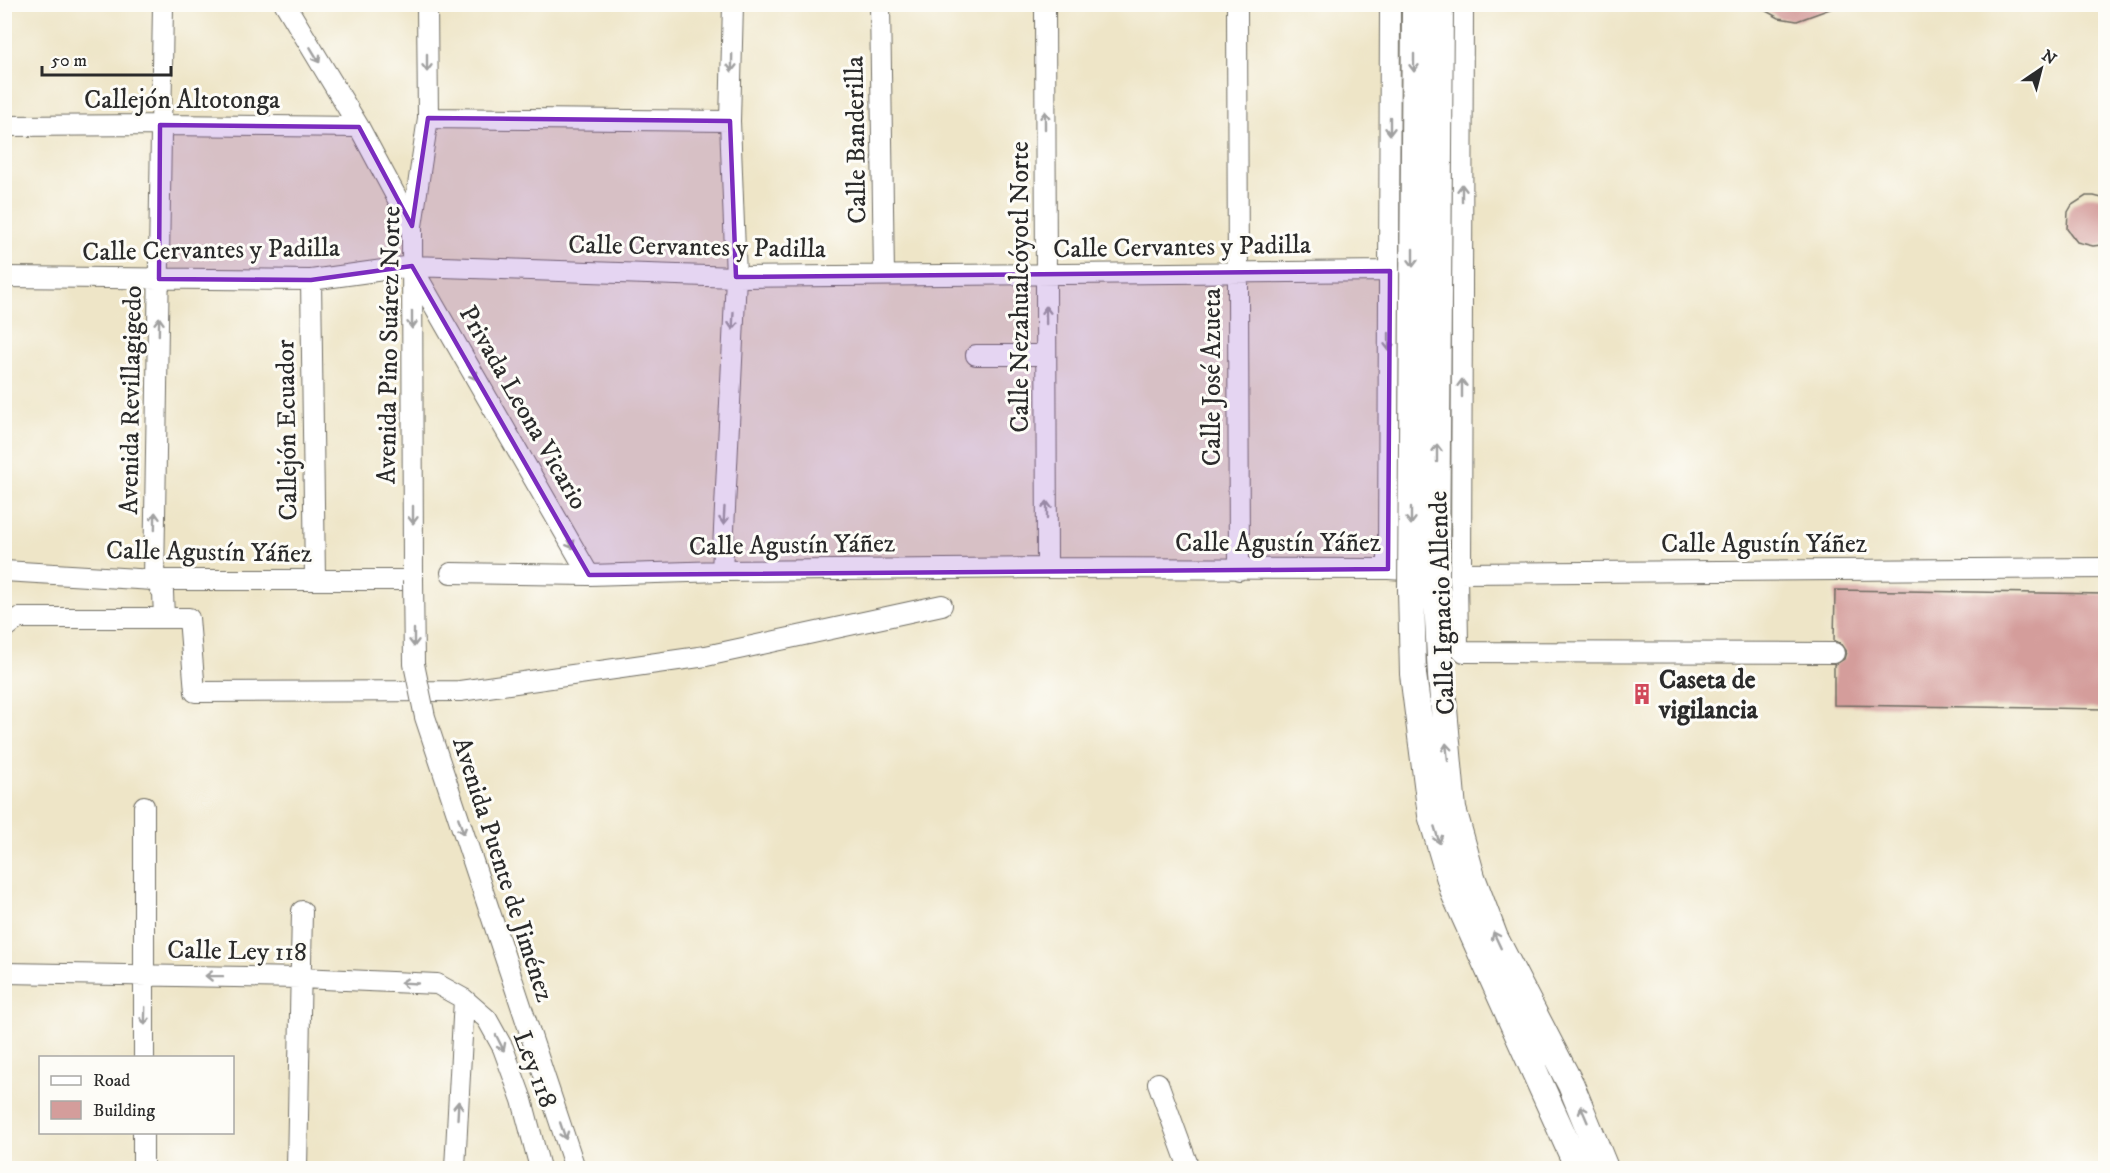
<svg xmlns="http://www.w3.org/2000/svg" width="2110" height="1173" font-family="'IM FELL DW Pica',serif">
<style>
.building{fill:#d49d9b}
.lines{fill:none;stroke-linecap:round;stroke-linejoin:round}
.minor-casing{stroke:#6f6c62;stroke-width:22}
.minor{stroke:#fff;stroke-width:20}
.minor-bridge-casing{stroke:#6f6c62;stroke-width:22;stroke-linecap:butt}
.major-bridge-casing{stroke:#6f6c62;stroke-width:28;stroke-linecap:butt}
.minor-bridge{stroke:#fff;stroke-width:20}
.major-bridge{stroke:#fff;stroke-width:26}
.oneway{stroke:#a0a0a0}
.marked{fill:#7b2cbf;fill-opacity:0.2;stroke:#7b2cbf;stroke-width:4.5;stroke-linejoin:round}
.labels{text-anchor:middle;stroke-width:6;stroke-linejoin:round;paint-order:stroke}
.street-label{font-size:26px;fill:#2b2b2b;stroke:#fdfcf7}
.poi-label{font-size:26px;font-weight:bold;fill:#2b2b2b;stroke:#fdfcf7;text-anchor:start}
</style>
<rect width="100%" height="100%" fill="#fdfcf7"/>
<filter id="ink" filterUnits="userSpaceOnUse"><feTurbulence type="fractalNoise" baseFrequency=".0167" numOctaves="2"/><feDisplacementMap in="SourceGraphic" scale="12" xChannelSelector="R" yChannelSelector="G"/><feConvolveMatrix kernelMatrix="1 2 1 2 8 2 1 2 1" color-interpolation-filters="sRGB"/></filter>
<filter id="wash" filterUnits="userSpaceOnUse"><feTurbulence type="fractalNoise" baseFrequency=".008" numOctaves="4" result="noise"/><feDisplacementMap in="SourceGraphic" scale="24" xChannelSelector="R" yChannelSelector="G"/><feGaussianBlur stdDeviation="1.35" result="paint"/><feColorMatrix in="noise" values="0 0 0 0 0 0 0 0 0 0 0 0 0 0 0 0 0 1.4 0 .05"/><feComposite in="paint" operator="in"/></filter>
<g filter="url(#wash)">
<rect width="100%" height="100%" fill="#eee5c7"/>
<g id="blocks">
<path class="building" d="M1753 4H1841V5L1797 21 1779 18Z
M2086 196H2094L2106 199V242L2101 245 2093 246 2077 242 2067 229 2068 212 2072 205Z
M1835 590 2106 594V709L1834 705V665L1844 659 1846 652 1840 643 1834 641Z"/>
</g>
</g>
<g filter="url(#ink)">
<use href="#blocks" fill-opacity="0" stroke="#6f6c62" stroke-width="1.5"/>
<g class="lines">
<defs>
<path id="minor" d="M163 4 154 580 163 592 164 618
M285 4 359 127 412 226
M880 4 884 275
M1045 4 1047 568
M1237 4 1239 570
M428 118 730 121
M4 126 160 125 359 127
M413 269 589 575
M4 277 311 280 412 266 736 277 1390 271
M311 280 315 579
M976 355H1046
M1388 569 1390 4
M4 571 154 580H413L412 226 428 118 427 4
M722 571 736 277 730 121 733 4
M1461 572 1463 4
M451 573 589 575 722 571 1047 568 1388 569 1457 573 2106 568
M1457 573 1458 646 1464 652 1834 653
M4 629 19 618H189L195 692 460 691 706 656 942 605
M144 806V1058
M4 973 300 978 437 984 464 999 487 1019 503 1048 522 1100 540 1168
M1158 1083 1189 1168
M143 1168V1132
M297 1168 302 911
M455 1168 464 999"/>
</defs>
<use href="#minor" class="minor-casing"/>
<use href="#minor" class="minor"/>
<defs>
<path id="minor-bridge" d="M413 580 414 664 425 717 575 1168"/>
<path id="major-bridge" d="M1415 4 1411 590 1413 674 1431 815 1454 893 1578 1168
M1440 4 1436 580 1441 676 1453 809 1472 877 1495 938 1571 1085 1605 1168"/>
</defs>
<use href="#minor-bridge" class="minor-bridge-casing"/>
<use href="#major-bridge" class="major-bridge-casing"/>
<use href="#minor-bridge" class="minor-bridge"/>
<use href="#major-bridge" class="major-bridge"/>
</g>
<defs><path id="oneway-shaft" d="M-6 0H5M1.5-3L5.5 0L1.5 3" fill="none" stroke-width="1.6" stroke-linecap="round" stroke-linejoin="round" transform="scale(1.5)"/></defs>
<g class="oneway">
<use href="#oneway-shaft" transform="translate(315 55) rotate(59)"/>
<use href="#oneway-shaft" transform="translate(427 63) rotate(90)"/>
<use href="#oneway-shaft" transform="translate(732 63) rotate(91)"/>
<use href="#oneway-shaft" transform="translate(1414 63) rotate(90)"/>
<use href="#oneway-shaft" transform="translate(1045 120) rotate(-90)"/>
<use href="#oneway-shaft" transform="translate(1390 126) rotate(90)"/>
<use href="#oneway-shaft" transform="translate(1462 193) rotate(-90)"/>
<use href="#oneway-shaft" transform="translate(1413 258) rotate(90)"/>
<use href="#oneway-shaft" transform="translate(1046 315) rotate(-91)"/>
<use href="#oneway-shaft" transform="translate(412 320) rotate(90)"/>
<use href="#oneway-shaft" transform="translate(733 321) rotate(93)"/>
<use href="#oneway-shaft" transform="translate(159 326) rotate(-89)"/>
<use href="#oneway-shaft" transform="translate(1389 342) rotate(90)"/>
<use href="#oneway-shaft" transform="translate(472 372) rotate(60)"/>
<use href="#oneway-shaft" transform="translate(1462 388) rotate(-90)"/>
<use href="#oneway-shaft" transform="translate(1437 453) rotate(-90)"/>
<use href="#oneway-shaft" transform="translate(1047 510) rotate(-90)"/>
<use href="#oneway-shaft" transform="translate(413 515) rotate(90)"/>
<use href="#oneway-shaft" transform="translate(724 516) rotate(93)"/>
<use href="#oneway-shaft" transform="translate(1411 516) rotate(90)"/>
<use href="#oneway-shaft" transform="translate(155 521) rotate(-89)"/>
<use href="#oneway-shaft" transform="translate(569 541) rotate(60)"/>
<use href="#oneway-shaft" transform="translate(414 638) rotate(90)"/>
<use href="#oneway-shaft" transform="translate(1447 752) rotate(-96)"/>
<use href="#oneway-shaft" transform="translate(461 826) rotate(72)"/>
<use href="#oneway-shaft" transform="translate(1437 835) rotate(73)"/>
<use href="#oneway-shaft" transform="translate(1497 940) rotate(-115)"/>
<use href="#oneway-shaft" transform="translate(214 976) rotate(-179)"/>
<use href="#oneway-shaft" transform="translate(409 983) rotate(-177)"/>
<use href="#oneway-shaft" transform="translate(145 1016) rotate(91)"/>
<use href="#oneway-shaft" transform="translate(500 1043) rotate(63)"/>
<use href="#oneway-shaft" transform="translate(458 1110) rotate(-87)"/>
<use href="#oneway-shaft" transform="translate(1584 1114) rotate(-113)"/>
<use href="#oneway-shaft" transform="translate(563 1131) rotate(71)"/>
</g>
</g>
<path class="marked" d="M428 118 730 121 736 277 1390 271 1388 569 589 575 412 266 311 280 159 279 160 125 359 127 412 226Z"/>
<defs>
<symbol id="building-bare" viewBox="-9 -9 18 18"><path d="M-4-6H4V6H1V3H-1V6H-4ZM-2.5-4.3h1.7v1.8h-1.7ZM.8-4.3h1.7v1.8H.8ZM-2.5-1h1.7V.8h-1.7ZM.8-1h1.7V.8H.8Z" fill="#d1495b" stroke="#fdfcf7" stroke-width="2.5" paint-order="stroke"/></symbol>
</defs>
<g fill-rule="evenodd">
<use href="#building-bare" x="1627" y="679" width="30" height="30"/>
</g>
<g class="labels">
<g class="street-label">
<text x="182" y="108">Callejón Altotonga</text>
<text transform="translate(855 140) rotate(-91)" y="9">Calle Banderilla</text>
<text transform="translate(697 246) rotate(1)" y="9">Calle Cervantes y Padilla</text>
<text transform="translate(1182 246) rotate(-1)" y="9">Calle Cervantes y Padilla</text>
<text transform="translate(211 249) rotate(-1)" y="9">Calle Cervantes y Padilla</text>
<text transform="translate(1019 287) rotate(-90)" y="9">Calle Nezahualcóyotl Norte</text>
<text transform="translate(388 345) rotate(-89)" y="9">Avenida Pino Suárez Norte</text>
<text transform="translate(1211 377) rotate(-90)" y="9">Calle José Azueta</text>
<text transform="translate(130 400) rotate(-89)" y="9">Avenida Revillagigedo</text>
<text transform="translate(524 407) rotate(60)" y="9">Privada Leona Vicario</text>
<text transform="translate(286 430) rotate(-91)" y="9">Callejón Ecuador</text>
<text x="1278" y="551">Calle Agustín Yáñez</text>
<text x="1764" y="552">Calle Agustín Yáñez</text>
<text transform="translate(792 544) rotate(-1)" y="9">Calle Agustín Yáñez</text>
<text transform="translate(209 551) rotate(1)" y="9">Calle Agustín Yáñez</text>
<text transform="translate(1441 603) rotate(-92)" y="9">Calle Ignacio Allende</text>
<text transform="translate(504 869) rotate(72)" y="9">Avenida Puente de Jiménez</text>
<text transform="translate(237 950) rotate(1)" y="9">Calle Ley 118</text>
<text transform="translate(536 1069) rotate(69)" y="9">Ley 118</text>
</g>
<g class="poi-label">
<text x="1659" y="688">Caseta de<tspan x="1659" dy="30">vigilancia</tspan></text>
</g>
</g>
<rect width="2110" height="1173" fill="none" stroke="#fdfcf7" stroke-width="24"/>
<rect x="39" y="1056" width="195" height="78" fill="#fdfcf7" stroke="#a9a8a5" stroke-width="1.5"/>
<rect x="51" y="1076" width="30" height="9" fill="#ffffff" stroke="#a9a8a5" stroke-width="1.5"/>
<text x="93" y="1086" font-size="18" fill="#2b2b2b">Road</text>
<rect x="51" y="1101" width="30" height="18" fill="#d49d9b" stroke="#a9a8a5" stroke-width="1.5"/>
<text x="93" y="1116" font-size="18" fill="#2b2b2b">Building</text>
<g transform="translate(2041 69) rotate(35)" stroke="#fdfcf7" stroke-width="4.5" paint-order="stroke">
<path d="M0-4.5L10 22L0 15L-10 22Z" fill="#2b2b2b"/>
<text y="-9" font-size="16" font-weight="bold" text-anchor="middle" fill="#2b2b2b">N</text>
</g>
<path d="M42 66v9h129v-9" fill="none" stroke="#2b2b2b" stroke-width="3"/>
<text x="51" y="66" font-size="18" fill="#2b2b2b" stroke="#fdfcf7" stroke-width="4.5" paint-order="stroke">50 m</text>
</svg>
